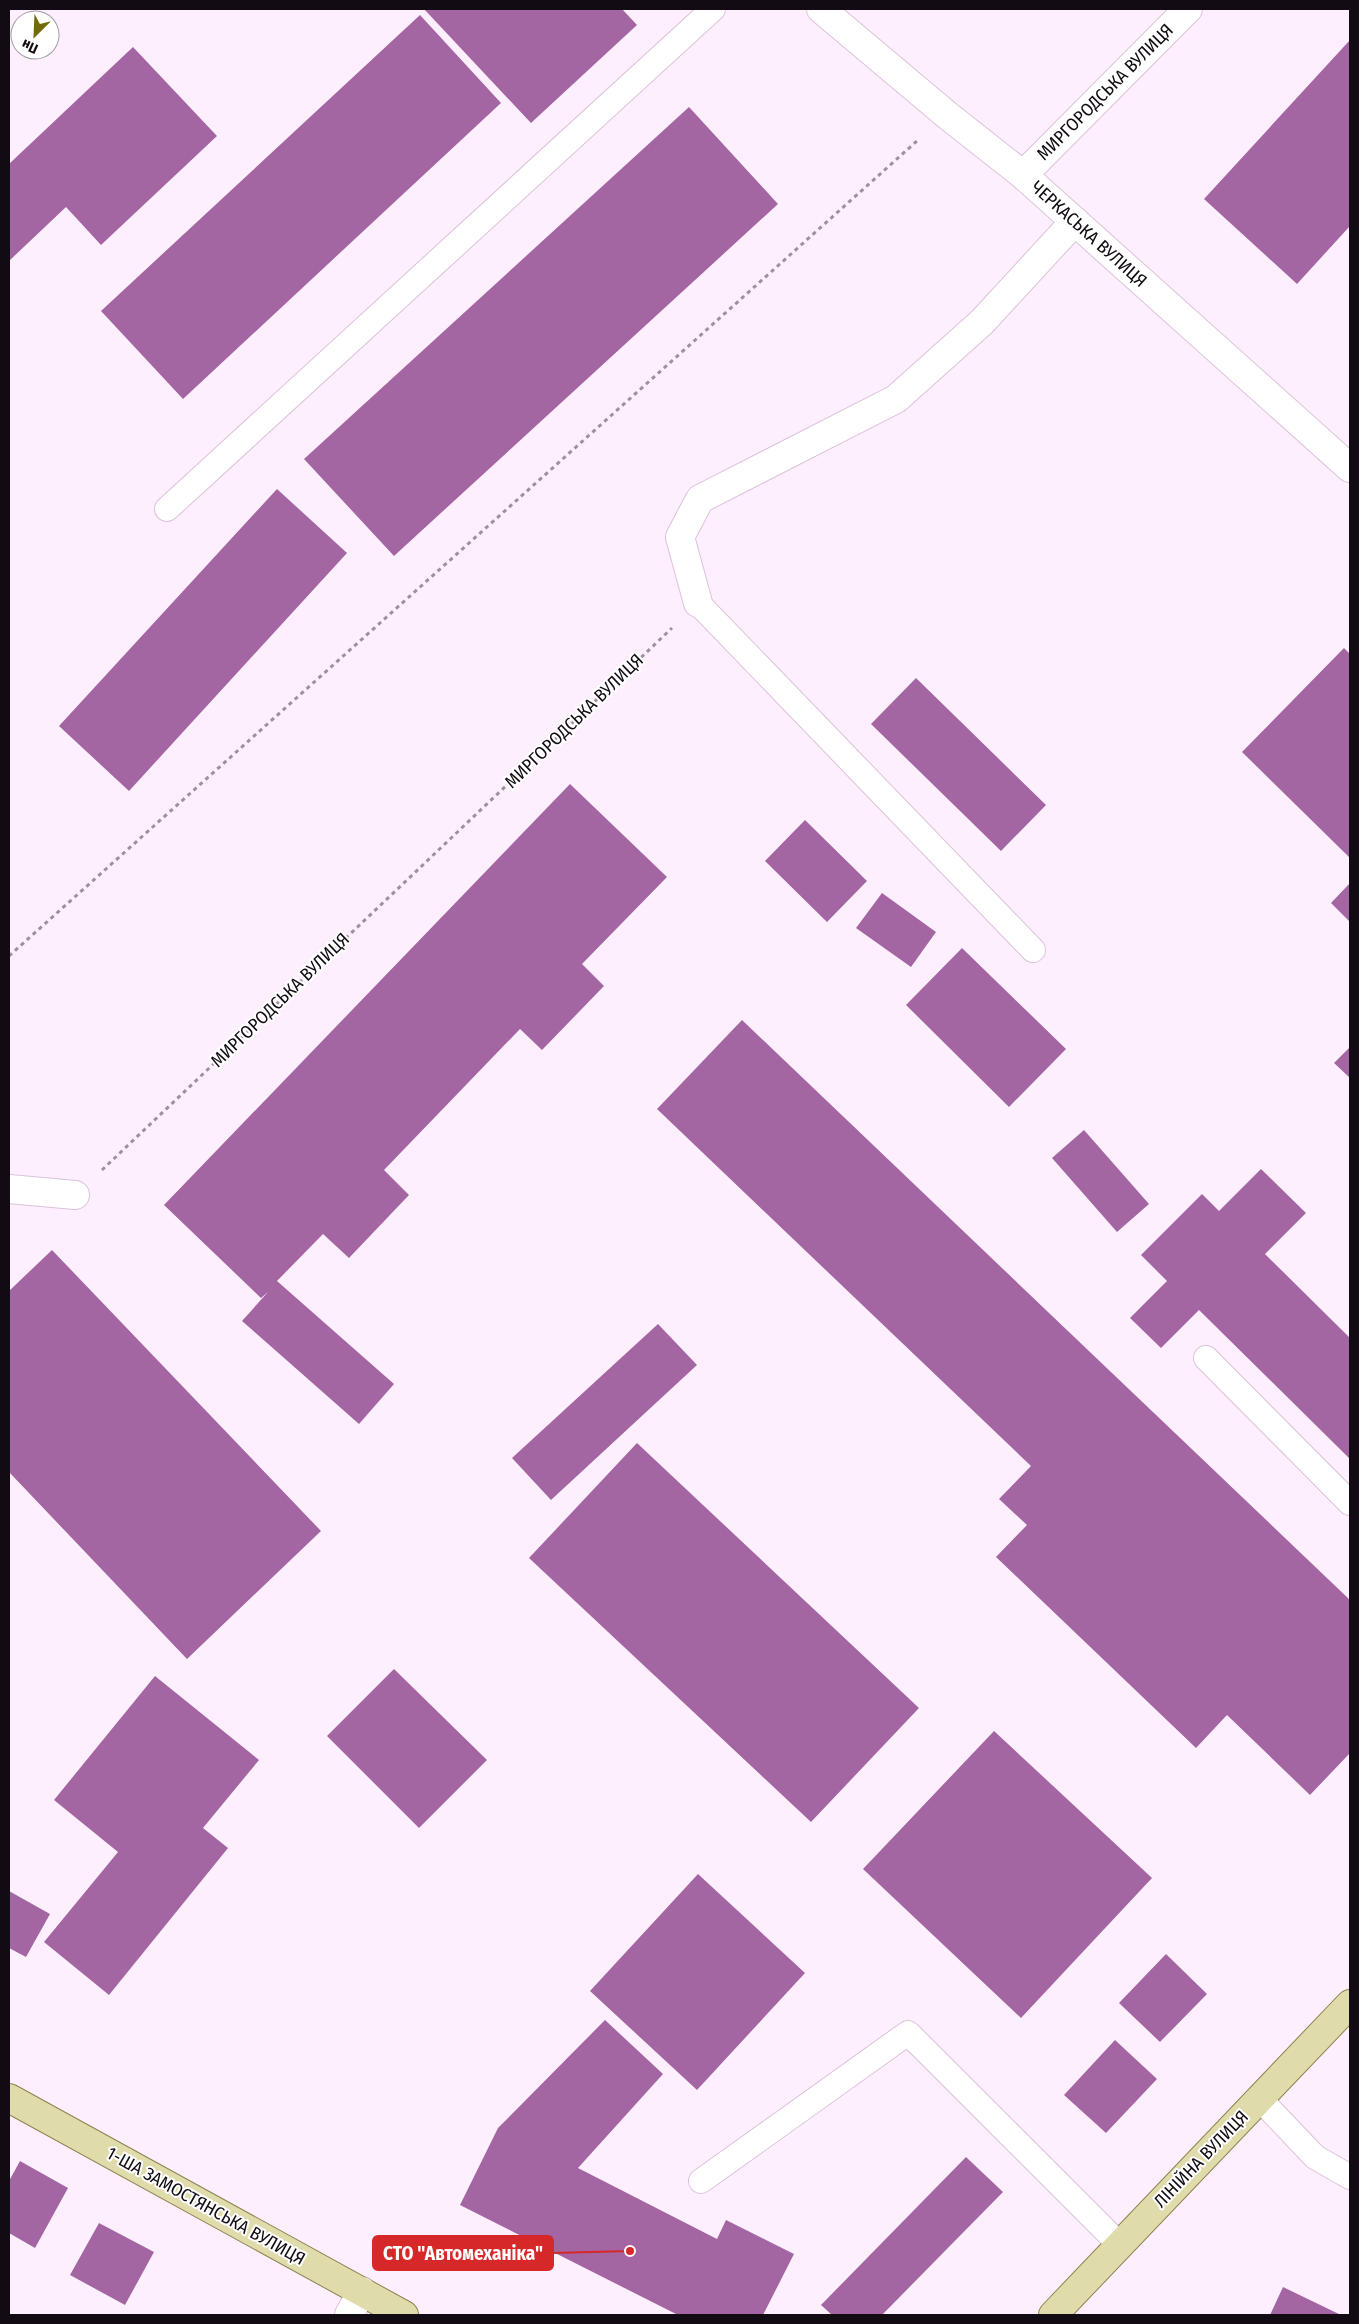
<svg xmlns="http://www.w3.org/2000/svg" width="1359" height="2324" font-family="'Fira Sans Condensed',sans-serif">
<style>
.building{fill:#a466a3}
.lines{fill:none;stroke-linecap:round;stroke-linejoin:round}
.service-casing{stroke:#dcc2db;stroke-width:26}
.minor-casing{stroke:#dcc2db;stroke-width:30}
.primary-casing{stroke:#8b8350;stroke-width:30}
.path{stroke:#9d919d;stroke-width:3;stroke-dasharray:4 4;stroke-linecap:butt}
.service{stroke:#fff;stroke-width:24}
.minor{stroke:#fff;stroke-width:28}
.primary{stroke:#e0dbaa;stroke-width:28}
.labels{text-anchor:middle;stroke-width:4;stroke-linejoin:round;paint-order:stroke}
.street-label{font-size:18px;fill:#130b13;stroke:#fff}
.leader{fill:none;stroke:#d62828;stroke-width:2}
.callout-dot{fill:#d62828;stroke:#fff;stroke-width:2}
.callout{fill:#d62828;stroke:#d62828;stroke-width:2}
.callout-label{font-size:19px;text-anchor:middle;font-weight:bold;fill:#fff}
</style>
<rect width="100%" height="100%" fill="#feeffe"/>
<path class="building" d="M424 9H622L637 25 531 123Z
M420 15 501 103 183 399 101 311Z
M1350 40V226L1297 284 1204 199Z
M133 47 217 136 101 245 66 207 9 261V164Z
M689 107 778 204 394 556 304 459Z
M277 489 347 553 129 791 59 726Z
M1344 648 1350 654V858L1242 752Z
M916 678 1046 805 1001 851 871 724Z
M570 784 667 877 582 964 604 986 542 1050 520 1029 384 1170 409 1195 349 1258 323 1234 277 1281 394 1384 359 1424 242 1321 268 1292 261 1298 164 1205Z
M805 820 867 881 827 922 765 861Z
M1350 883V922L1331 903Z
M882 893 936 932 911 967 856 928Z
M962 948 1066 1049 1009 1107 906 1005Z
M742 1020 1350 1600V1753L1310 1795 1227 1715 1196 1748 996 1557 1027 1525 999 1499 1031 1466 657 1109Z
M1350 1047V1078L1334 1063Z
M1084 1130 1149 1204 1117 1232 1052 1158Z
M1261 1169 1306 1213 1265 1254 1350 1338V1459L1199 1310 1161 1348 1130 1318 1167 1281 1141 1255 1202 1194 1219 1211Z
M52 1250 321 1531 187 1659 9 1472V1291Z
M658 1324 697 1365 551 1500 512 1458Z
M637 1443 919 1708 811 1822 529 1558Z
M394 1669 487 1760 419 1828 327 1736Z
M155 1676 259 1760 203 1828 228 1848 109 1995 44 1942 118 1852 54 1800Z
M994 1731 1152 1878 1021 2018 863 1869Z
M698 1874 805 1973 697 2090 590 1991Z
M9 1891 50 1914 26 1957 9 1948Z
M1166 1954 1207 1994 1160 2042 1119 2003Z
M605 2020 663 2074 578 2168 717 2239 726 2220 794 2254 763 2315H678L460 2205 498 2128Z
M1115 2040 1157 2079 1106 2133 1064 2095Z
M966 2157 1003 2192 882 2315H832L821 2305Z
M20 2161 68 2188 35 2248 9 2233V2181Z
M99 2223 154 2252 125 2305 70 2275Z
M1283 2287 1341 2315H1270Z"/>
<g class="lines">
<defs>
<path id="service" d="M167 509 713 9
M698 603 1033 950
M1206 1358 1350 1503
M1259 2098 1315 2157 1350 2177
M701 2181 908 2033 1119 2244"/>
<path id="minor" d="M821 9 947 115 1023 175 1350 468
M1023 175 1188 9
M698 603 680 537 700 499 896 399 982 322 1075 221
M9 1189 75 1195
M349 2315 362 2291"/>
<path id="primary" d="M9 2098 404 2315
M1053 2315 1350 2004"/>
</defs>
<use href="#service" class="service-casing"/>
<use href="#minor" class="minor-casing"/>
<use href="#primary" class="primary-casing"/>
<path class="path" d="M9 956 918 140
M102 1170 672 628"/>
<use href="#service" class="service"/>
<use href="#minor" class="minor"/>
<use href="#primary" class="primary"/>
</g>
<g class="labels">
<g class="street-label">
<text transform="translate(1105 92) rotate(-45)" y="6">МИРГОРОДСЬКА ВУЛИЦЯ</text>
<text transform="translate(1089 234) rotate(42)" y="6">ЧЕРКАСЬКА ВУЛИЦЯ</text>
<text transform="translate(574 721) rotate(-44)" y="6">МИРГОРОДСЬКА ВУЛИЦЯ</text>
<text transform="translate(280 1000) rotate(-44)" y="6">МИРГОРОДСЬКА ВУЛИЦЯ</text>
<text transform="translate(1201 2159) rotate(-46)" y="6">ЛІНІЙНА ВУЛИЦЯ</text>
<text transform="translate(206 2206) rotate(29)" y="6">1-ША ЗАМОСТЯНСЬКА ВУЛИЦЯ</text>
</g>
</g>
<path class="leader" d="M630 2251L553 2253"/>
<circle class="callout-dot" cx="630" cy="2251" r="5"/>
<rect class="callout" x="373" y="2236" width="180" height="34" rx="5"/>
<g class="callout-label">
<text x="463" y="2260">СТО "Автомеханіка"</text>
</g>
<rect width="1359" height="2324" fill="none" stroke="#130b13" stroke-width="20"/>
<g transform="translate(35 35) rotate(204)"><circle r="24" fill="#ffffff" stroke="#a19da1"/>
<path d="M0-4L9 19L0 12L-9 19Z" fill="#726a03"/>
<text y="-8" font-size="14" font-weight="bold" text-anchor="middle" fill="#130b13">Пн</text>
</g>
</svg>
